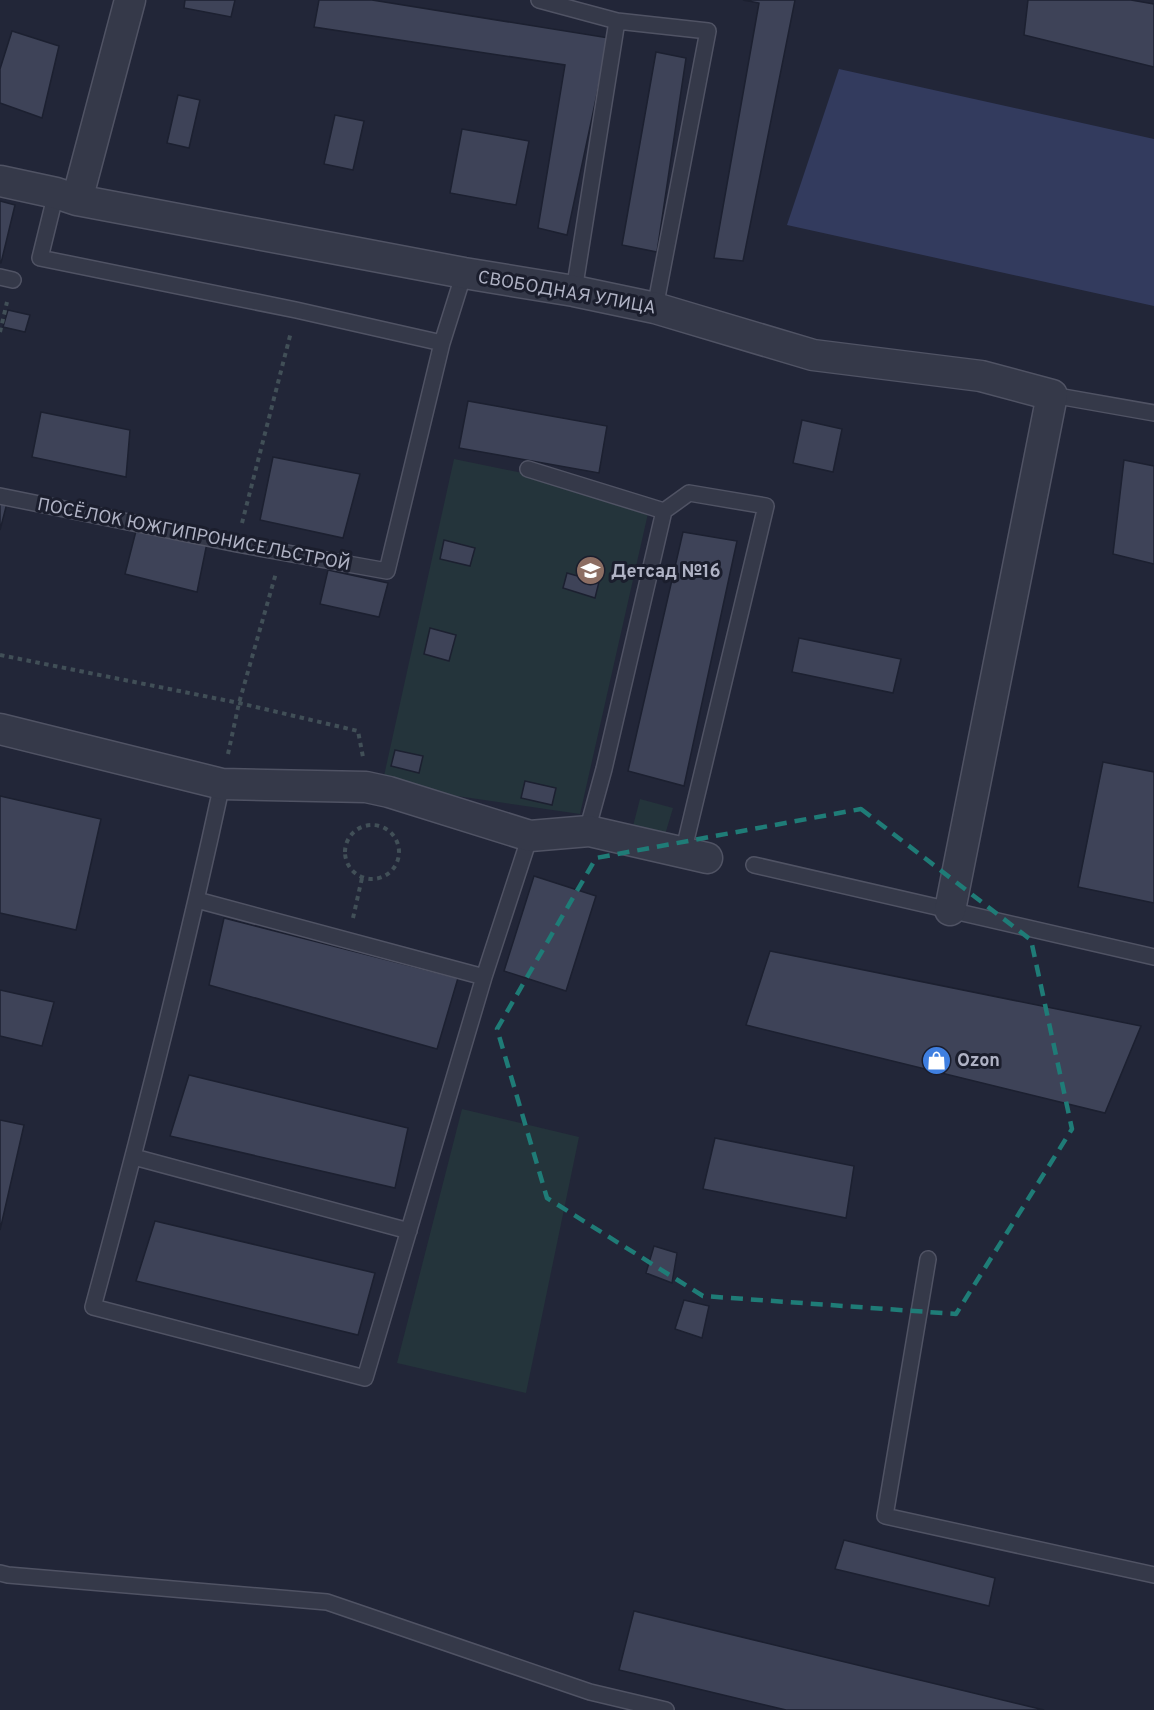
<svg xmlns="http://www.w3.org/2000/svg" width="1154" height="1710" font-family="Overpass,sans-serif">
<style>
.green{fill:#24343b}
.water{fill:#333b5e}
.building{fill:#3e4358;stroke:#1c2030;stroke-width:1.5}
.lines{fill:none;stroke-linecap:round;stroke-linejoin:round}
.lane-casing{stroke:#505364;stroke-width:18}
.street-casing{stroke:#505364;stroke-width:33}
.path{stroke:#414f57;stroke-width:4;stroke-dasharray:4.5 4.5;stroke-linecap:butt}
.lane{stroke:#353949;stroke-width:15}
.street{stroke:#353949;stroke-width:30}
.marked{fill:none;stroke:#1f7c77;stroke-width:4.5;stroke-dasharray:12 8;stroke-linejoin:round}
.labels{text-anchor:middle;stroke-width:6;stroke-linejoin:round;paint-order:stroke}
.street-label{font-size:18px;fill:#b0b3c5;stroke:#1b1e2d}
.poi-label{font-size:18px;font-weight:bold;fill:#b0b3c5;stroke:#1b1e2d;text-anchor:start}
</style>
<rect width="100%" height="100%" fill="#222638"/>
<path class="green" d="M454 459 625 494 649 509 580 814 382 785Z
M640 799 673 808 664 838 632 830Z
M462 1109 579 1137 526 1393 397 1363Z"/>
<path class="water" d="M839 69 1154 139V306L787 225Z"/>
<path class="building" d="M185 0H235L231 17 184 8Z
M319 0H372L609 38 567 235 538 228 565 65 314 27Z
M743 0H795L743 261 714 258 759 3Z
M1028 0H1131L1154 4V67L1024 35Z
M12 31 59 46 42 118 0 103V69Z
M656 52 686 58 657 252 622 245Z
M178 95 200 100 189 148 167 143Z
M335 115 364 121 353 170 324 164Z
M462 129 529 141 516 205 450 193Z
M0 201 15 205 1 263H0Z
M8 310 30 315 25 332 3 327Z
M468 401 607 426 599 473 459 448Z
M41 412 130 430 126 477 32 457Z
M802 420 842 429 833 472 793 463Z
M273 457 360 474 343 538 260 520Z
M1124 460 1154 466V564L1113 554Z
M0 502 7 503 0 530Z
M137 527 207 543 197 592 125 574Z
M683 532 737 541 684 786 628 771Z
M444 540 475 548 470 566 440 559Z
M328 570 388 583 379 617 320 604Z
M567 573 599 582 595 598 563 588Z
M430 628 456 635 449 661 424 654Z
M799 638 901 659 893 693 792 672Z
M395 750 423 756 419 773 391 766Z
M1103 762 1154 772V903L1078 887Z
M525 781 556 788 552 805 521 798Z
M0 796 101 819 76 930 0 913Z
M534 876 596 896 566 991 504 971Z
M224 918 458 978 437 1049 209 985Z
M770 951 1141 1026 1105 1113 746 1025Z
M0 990 54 1002 42 1046 0 1036Z
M189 1075 408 1128 395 1188 170 1136Z
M0 1120 24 1125 0 1230Z
M715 1138 854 1166 846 1218 703 1189Z
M155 1221 375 1273 358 1335 136 1281Z
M654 1246 677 1253 672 1283 646 1273Z
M684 1300 709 1306 702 1338 675 1329Z
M844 1540 995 1578 989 1606 835 1569Z
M634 1611 1044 1710H786L619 1670Z"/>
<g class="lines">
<defs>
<path id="lane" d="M539 0 617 21 574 291
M617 21 708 31 655 308
M56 193 40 258 296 310 442 343
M0 277 13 280
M1052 395 1154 413
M528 469 664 511
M0 496 237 544 387 571 442 343 464 273
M222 784C184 960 140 1134 93 1307L365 1378 484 977 530 836
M589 831 590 820 604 769 664 511 689 493 766 506 683 853
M754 865 1154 957
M197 900 484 977
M134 1157 409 1231
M928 1259 885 1516 1154 1575
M0 1573 8 1575 327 1602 590 1692 666 1710"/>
<path id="street" d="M0 181 56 193 77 200 464 273 574 291 655 308 813 355 981 376 1052 395 950 910
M77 200 130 0
M0 729 222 784 366 787 389 792 530 836 589 831 707 858"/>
</defs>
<use href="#lane" class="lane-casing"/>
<use href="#street" class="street-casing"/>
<path class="path" d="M0 332 7 302
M242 523 291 332
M0 655 239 703 358 731 363 757
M228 754 239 703 276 573
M345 852a27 27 0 1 1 54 0a27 27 0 1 1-54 0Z
M353 918 362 878"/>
<use href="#lane" class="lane"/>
<use href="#street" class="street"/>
</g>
<path class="marked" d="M861 809 1031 940 1072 1129 956 1314 703 1296 547 1198 497 1029 596 858Z"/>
<defs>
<symbol id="school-disc" viewBox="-11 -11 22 22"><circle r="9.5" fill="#8d6e63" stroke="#1b1e2d"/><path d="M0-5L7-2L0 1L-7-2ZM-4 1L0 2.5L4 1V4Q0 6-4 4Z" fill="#fff"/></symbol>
<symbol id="shop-disc" viewBox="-11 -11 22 22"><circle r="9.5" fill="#3f7fe0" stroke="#1b1e2d"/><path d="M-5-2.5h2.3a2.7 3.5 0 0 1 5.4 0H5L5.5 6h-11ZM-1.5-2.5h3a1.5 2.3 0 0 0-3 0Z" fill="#fff"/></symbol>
</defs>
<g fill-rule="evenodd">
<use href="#school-disc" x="574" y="554" width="33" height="33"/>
<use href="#shop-disc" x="920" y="1044" width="33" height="33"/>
</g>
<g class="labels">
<g class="street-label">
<text transform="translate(567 292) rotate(10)" y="6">СВОБОДНАЯ УЛИЦА</text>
<text transform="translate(194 534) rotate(11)" y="6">ПОСЁЛОК ЮЖГИПРОНИСЕЛЬСТРОЙ</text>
</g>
<g class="poi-label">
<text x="611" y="577">Детсад №16</text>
<text x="957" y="1066">Ozon</text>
</g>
</g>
</svg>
